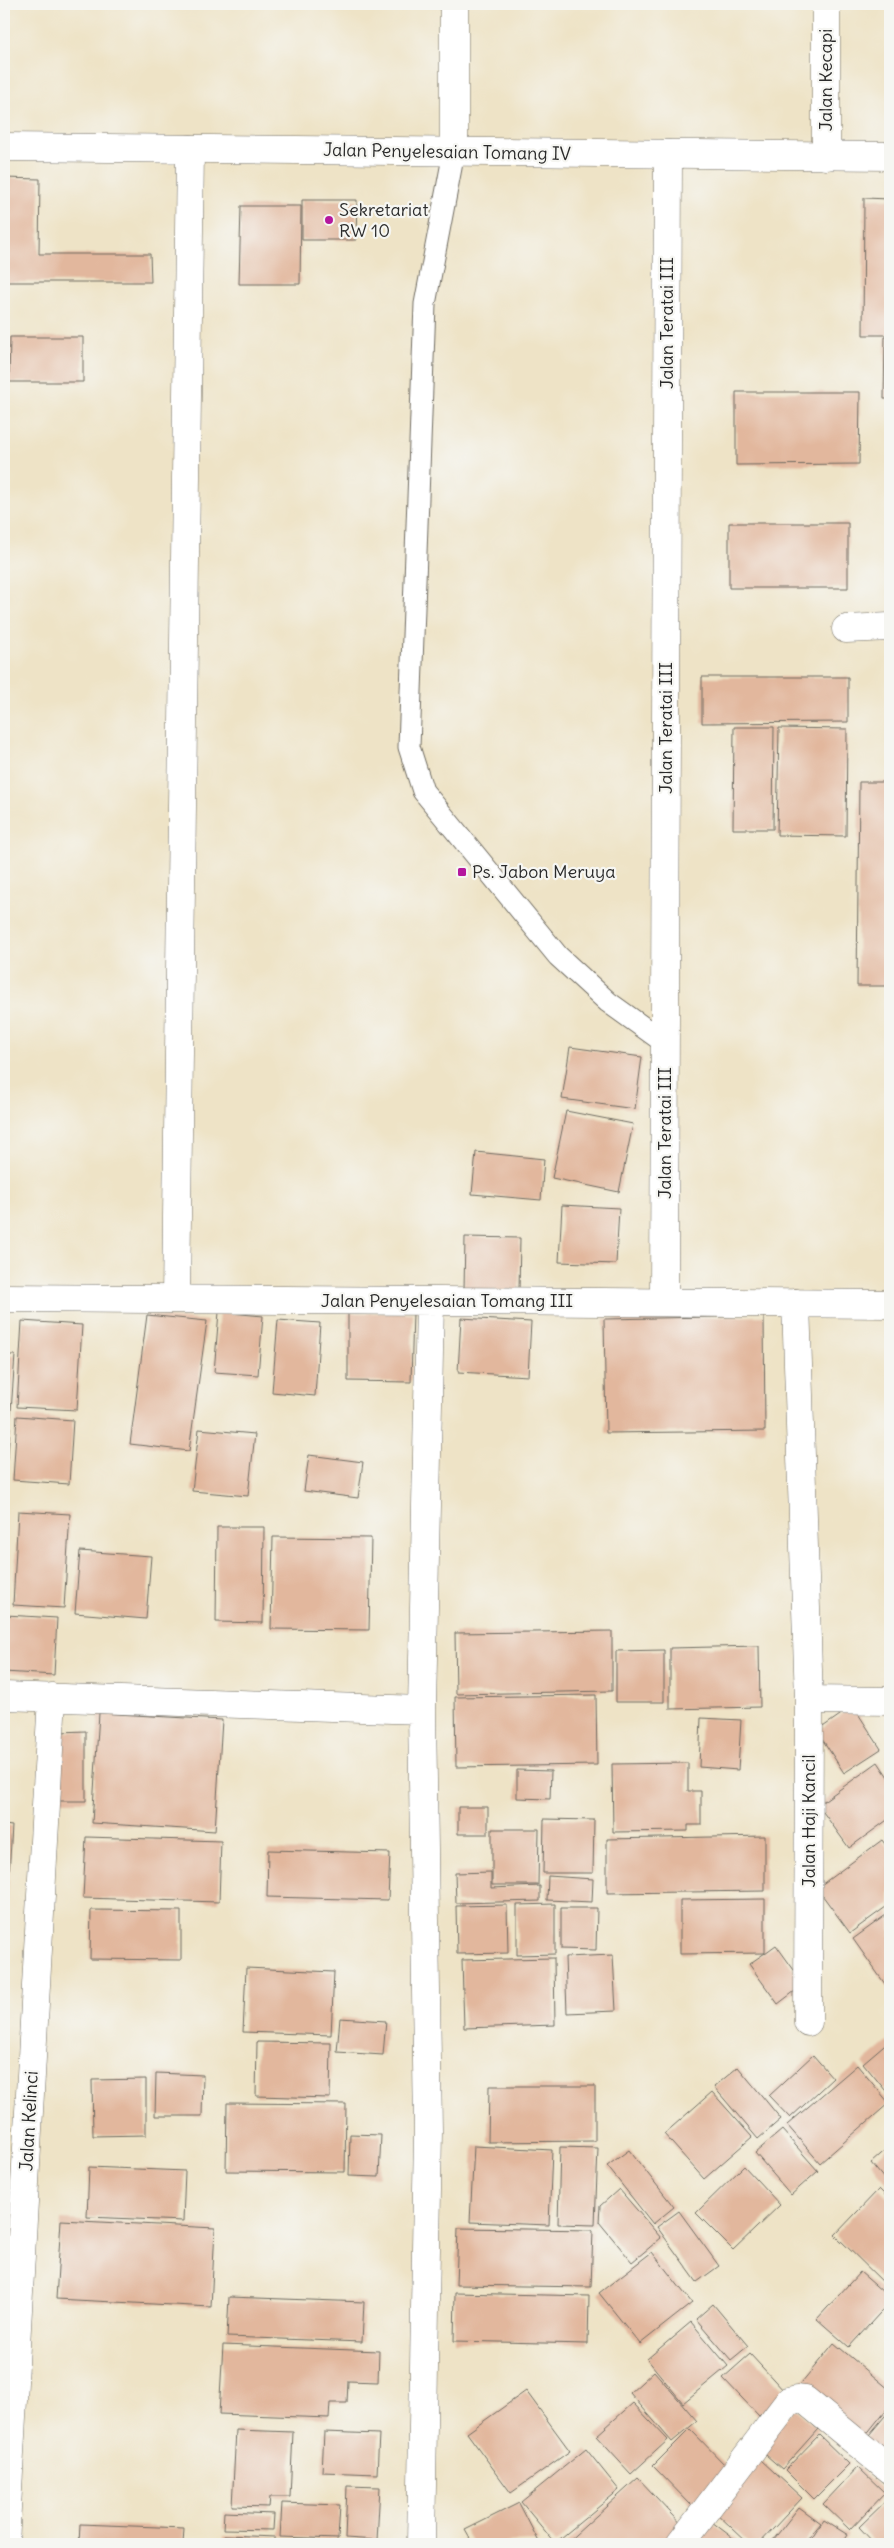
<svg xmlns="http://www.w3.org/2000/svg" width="894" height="2548" font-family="Delius,sans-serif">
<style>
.building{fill:#e2b79d}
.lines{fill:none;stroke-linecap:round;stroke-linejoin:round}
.service-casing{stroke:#6f6b61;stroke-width:23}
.minor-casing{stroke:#6f6b61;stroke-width:29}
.tertiary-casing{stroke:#6f6b61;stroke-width:29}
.service{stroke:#fff;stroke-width:21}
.minor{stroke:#fff;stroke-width:28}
.tertiary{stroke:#fff;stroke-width:28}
.poi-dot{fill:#b5179e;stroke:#f6f6f2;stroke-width:2}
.labels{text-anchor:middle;stroke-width:4.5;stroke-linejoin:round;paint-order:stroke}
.street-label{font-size:18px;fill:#2b2b2b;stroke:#f6f6f2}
.poi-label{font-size:18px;fill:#2b2b2b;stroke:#f6f6f2;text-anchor:start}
</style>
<rect width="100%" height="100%" fill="#f6f6f2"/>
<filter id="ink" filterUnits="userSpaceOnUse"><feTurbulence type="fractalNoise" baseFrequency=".02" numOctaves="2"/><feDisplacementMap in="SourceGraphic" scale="10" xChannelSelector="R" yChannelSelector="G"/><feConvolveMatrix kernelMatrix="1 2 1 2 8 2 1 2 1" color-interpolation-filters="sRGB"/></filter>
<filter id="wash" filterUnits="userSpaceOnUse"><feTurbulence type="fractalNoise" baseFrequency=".0096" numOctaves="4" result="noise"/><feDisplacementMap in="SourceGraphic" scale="20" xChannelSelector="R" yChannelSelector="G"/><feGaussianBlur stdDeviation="1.12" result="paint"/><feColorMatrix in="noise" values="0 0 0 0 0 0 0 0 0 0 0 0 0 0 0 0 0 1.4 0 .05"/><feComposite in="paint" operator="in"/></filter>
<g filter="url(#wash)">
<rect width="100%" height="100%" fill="#eee3c6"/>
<g id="blocks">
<path class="building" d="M4 178 40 179 39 254H150L151 282H4Z
M864 198 890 199V335H863Z
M302 200H357L356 240H302Z
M241 206H301L300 284H239Z
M10 337H83V382H9Z
M885 337H890V399H884Z
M736 392H860L859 464 736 465Z
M729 523H848V588H729Z
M702 677H848V722L702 723Z
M734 727H774L773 829H733Z
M779 728 847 729 846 836 777 835Z
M859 782H890V986H857Z
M570 1047 642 1057 635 1109 562 1099Z
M566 1111 633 1124 619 1192 552 1178Z
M476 1152 544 1159 541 1200 472 1194Z
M562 1205 619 1208 616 1264 559 1262Z
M465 1237 520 1238 519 1291 464 1290Z
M219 1312 263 1316 258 1375 214 1372Z
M348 1313H413L411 1382 348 1381Z
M147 1315 207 1321 189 1451 130 1444Z
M764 1316 765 1431 606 1433 604 1319Z
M461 1318 531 1322 528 1376 458 1372Z
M278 1320 320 1323 315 1396 272 1392Z
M22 1321 82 1325 77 1410 17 1407Z
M4 1355H15L7 1468 4 1467Z
M17 1416 73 1420 69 1484 13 1480Z
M199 1429 255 1434 248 1496 192 1491Z
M309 1455 363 1462 358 1498 304 1491Z
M18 1511 70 1514 64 1608 13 1605Z
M217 1527H264L263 1623 216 1622Z
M273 1537 371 1538 369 1630 271 1629Z
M80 1551 151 1556 146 1619 75 1613Z
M6 1615 57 1618 54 1675 4 1672Z
M612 1631V1691L456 1694 455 1633Z
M759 1646 760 1707 670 1709V1648Z
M664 1650V1702H616V1651Z
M596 1695 597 1765 456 1767 455 1697Z
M853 1706 881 1749 844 1773 817 1731Z
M99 1713 222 1720 215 1831 92 1823Z
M701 1718 741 1720 738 1770 699 1767Z
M86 1731V1801H59V1732Z
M878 1762 890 1780V1818L849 1848 818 1805Z
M688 1763V1791H701V1825H688V1831L613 1832 612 1764Z
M517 1770 551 1771 550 1799 517 1798Z
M458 1807H488V1834H458Z
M544 1819 594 1820 593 1873H543Z
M4 1825 12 1826 7 1907H4Z
M492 1829H539L538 1885H492Z
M765 1836V1891L607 1893V1839Z
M86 1837 221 1841 219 1902 83 1898Z
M882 1840 890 1851V1904L850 1933 817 1888Z
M268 1850 390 1853 388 1900 267 1897Z
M491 1872V1888L540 1886V1901L456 1903 455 1873Z
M548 1876 593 1879 592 1902 547 1900Z
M765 1899V1953L776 1945 804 1984 778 2004 749 1964 765 1953 680 1954V1900Z
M555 1904V1954L517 1955V1905Z
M507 1905 508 1953 457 1954 456 1906Z
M561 1908H597L596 1950 561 1949Z
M91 1910 181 1911V1960L90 1959Z
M890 1912V1991L853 1939Z
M613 1955 616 2011 567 2013 565 1957Z
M554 1958 555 2025 464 2028 462 1960Z
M246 1968 334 1972 331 2035 243 2032Z
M340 2018 386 2021 383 2055 337 2052Z
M890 2040V2096L863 2063Z
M257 2042 331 2043 330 2098 256 2096Z
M813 2055 833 2078 790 2118 769 2096Z
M857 2065 889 2103 820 2163 787 2125Z
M738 2067 781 2119 758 2139 714 2087Z
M156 2073 203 2075 202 2116H155Z
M146 2079V2135L93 2136 92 2080Z
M489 2086H595V2141L488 2142Z
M712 2092 752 2137 704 2179 664 2134Z
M227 2103 346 2104 345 2172 226 2171Z
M782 2130 818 2171 791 2195 755 2153Z
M350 2134 381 2135 379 2177 349 2176Z
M474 2146 552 2150 549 2225 470 2222Z
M890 2146V2186L871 2163Z
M560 2147 598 2148 595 2225 558 2224Z
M629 2150 674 2207 653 2224 607 2166Z
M744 2166 780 2205 733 2250 696 2213Z
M89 2167 185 2171 183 2221 87 2217Z
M619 2189 661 2238 632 2262 599 2222 600 2206Z
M879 2189 890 2200V2289L835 2235Z
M679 2211 719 2266 697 2282 657 2227Z
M61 2220 215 2228 211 2307 56 2299Z
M458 2228 593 2230 591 2287 456 2285Z
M652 2252 692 2303 640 2344 599 2293Z
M860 2272 890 2298V2302L849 2347 817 2319Z
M455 2293 589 2296 588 2344 454 2341Z
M229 2297 364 2302 362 2342 227 2337Z
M713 2304 748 2346 731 2360 696 2319Z
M691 2322 728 2366 683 2403 647 2359Z
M834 2343 890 2390V2405L861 2441 797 2388Z
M223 2345 379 2351 378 2382 348 2381 347 2403H330L329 2418 219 2414Z
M750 2354 785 2392 759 2416 723 2378Z
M654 2371 697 2421 672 2442 630 2393Z
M526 2391 570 2451 511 2493 467 2433Z
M633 2403 668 2440 631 2474 596 2436Z
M794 2408 818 2429 782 2469 758 2448Z
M890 2410V2463L864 2441Z
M690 2429 730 2470 693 2507 653 2466Z
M236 2430 293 2432 290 2497H270L269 2507 232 2506Z
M324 2432 379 2434 377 2474 322 2472Z
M819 2435 849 2464 814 2499 785 2470Z
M586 2449 619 2490 555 2543 521 2502Z
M761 2460 802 2498 759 2544H749L714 2511Z
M858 2467 885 2493 850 2530 823 2504Z
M638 2478 688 2531 673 2544H565Z
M347 2486 380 2487 377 2540 345 2538Z
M890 2497V2543L875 2544 859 2527Z
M282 2503 340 2505 338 2539 280 2537Z
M519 2503 539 2542 473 2544 465 2530Z
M799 2507 821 2523 804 2544H770Z
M224 2512 274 2514 273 2530 223 2529Z
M824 2520 848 2535 842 2544H808Z
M712 2522 741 2544H695Z
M80 2524 184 2528 183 2544H79Z
M224 2535 275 2537V2544H224Z"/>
</g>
</g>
<g filter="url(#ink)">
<use href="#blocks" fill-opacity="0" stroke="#6f6b61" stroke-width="1"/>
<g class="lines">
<defs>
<path id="service" d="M454 152 425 304 409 747 423 791 558 956 608 1002 665 1043"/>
<path id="minor" d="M454 152V4
M826 156V4
M846 629 890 627
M4 1298 890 1304
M176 1299 190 149
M664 1302 668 154
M796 1303 809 1700 808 2022
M4 1696 422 1710
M809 1700 890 1701
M5 2544 52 1697
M421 2544 428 2131 422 1710 430 1301
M680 2544 789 2401 798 2399 805 2400 890 2470"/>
<path id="tertiary" d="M4 147 890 156"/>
</defs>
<use href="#service" class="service-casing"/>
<use href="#minor" class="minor-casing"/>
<use href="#tertiary" class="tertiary-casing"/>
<use href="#service" class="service"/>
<use href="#minor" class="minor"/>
<use href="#tertiary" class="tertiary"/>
</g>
</g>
<g class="poi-dot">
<circle cx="329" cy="220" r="5"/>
<rect x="457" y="867" width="10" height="10" rx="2.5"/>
</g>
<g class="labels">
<g class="street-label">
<text transform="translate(826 80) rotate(-90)" y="6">Jalan Kecapi</text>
<text transform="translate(447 152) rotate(1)" y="6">Jalan Penyelesaian Tomang IV</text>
<text transform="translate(667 323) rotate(-90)" y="6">Jalan Teratai III</text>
<text transform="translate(666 728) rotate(-90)" y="6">Jalan Teratai III</text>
<text transform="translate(665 1133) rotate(-90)" y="6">Jalan Teratai III</text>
<text x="447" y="1307">Jalan Penyelesaian Tomang III</text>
<text transform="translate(809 1821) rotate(-90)" y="6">Jalan Haji Kancil</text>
<text transform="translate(29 2121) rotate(-87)" y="6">Jalan Kelinci</text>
</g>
<g class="poi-label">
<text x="339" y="216">Sekretariat<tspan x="339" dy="21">RW 10</tspan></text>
<text x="472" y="878">Ps. Jabon Meruya</text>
</g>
</g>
<rect width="894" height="2548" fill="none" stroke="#f6f6f2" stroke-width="20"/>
</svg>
